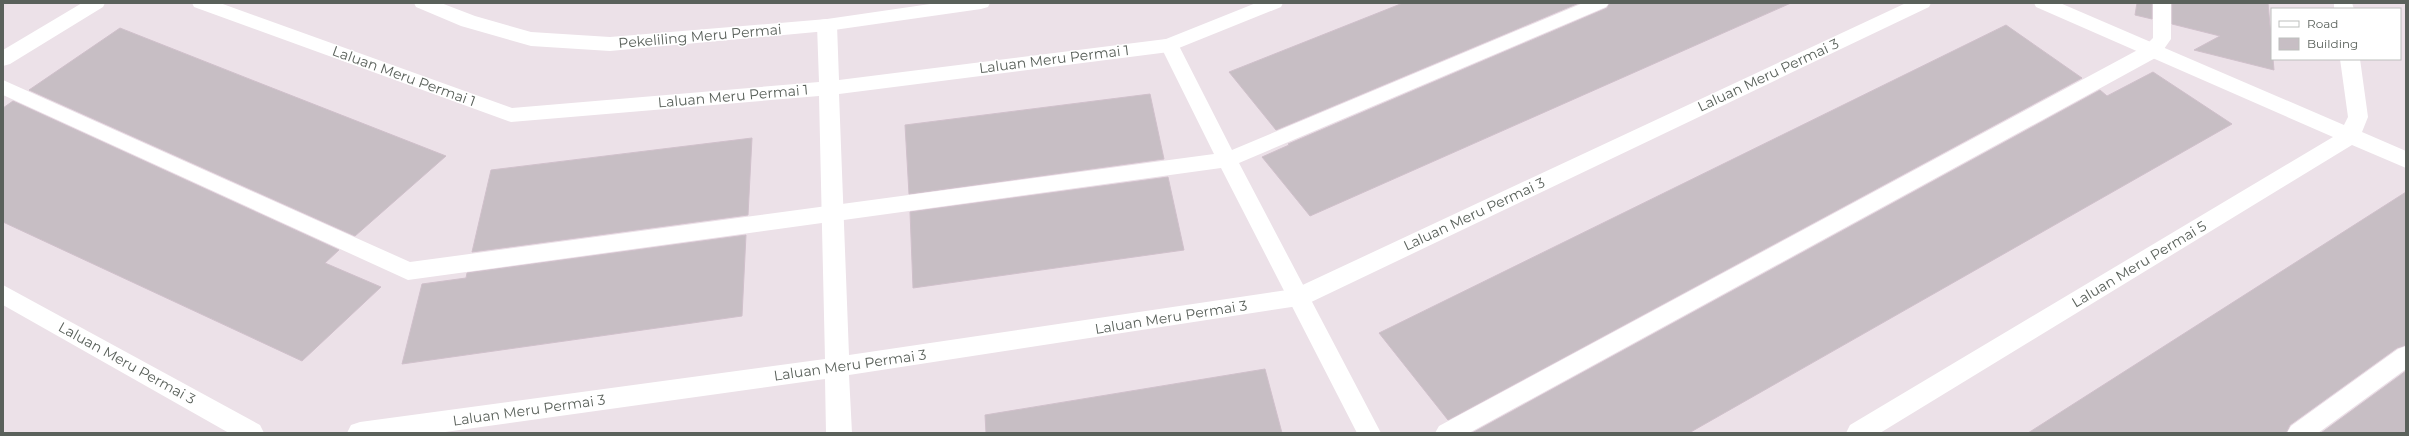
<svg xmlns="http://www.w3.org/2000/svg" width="2409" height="436" font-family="Montserrat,sans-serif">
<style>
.building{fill:#c7bec4;stroke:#d0c0cb}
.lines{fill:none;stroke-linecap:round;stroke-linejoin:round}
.service{fill:#fff;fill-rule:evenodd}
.minor{fill:#fff;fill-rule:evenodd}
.tertiary{fill:#fff;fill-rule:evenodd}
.labels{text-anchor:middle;stroke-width:3;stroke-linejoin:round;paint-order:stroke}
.street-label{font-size:14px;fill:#5a615b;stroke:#fff}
</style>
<rect width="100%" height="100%" fill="#ece1e8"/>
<path class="building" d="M1403 3H1579L1276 130 1229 72Z
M1610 3H1791L1310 216 1262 157 1289 145 1288 144 1607 8Z
M2137 3H2152V19L2135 15Z
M2172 3H2268L2274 70 2194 50 2220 36 2172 24Z
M2006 25 2082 78 1448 420 1379 333Z
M120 28 262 84 446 156 355 236 29 90Z
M2153 72 2232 124 1689 433H1472L2100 90 2107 96Z
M1150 94 1164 159 909 194 905 125Z
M13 101 339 250 325 263 381 287 302 361 3 222V108Z
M752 138 748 215 472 252 491 170Z
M1168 177 1184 250 913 288 910 212Z
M2406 192V345L2397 348 2290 425 2286 433H2028Z
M746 235 742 316 402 364 422 284 466 278 467 273Z
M1265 369 1282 433H986L985 415Z
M2406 371V433H2321Z"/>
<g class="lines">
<path class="service" d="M1583 3H1609L1606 7 1239 163 1381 433H1357L1221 168 408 280 3 95V80L410 262 1214 154 1160 45 1162 40 1169 39 1176 40 1232 150Z
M2153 3H2171V39L2159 56 1469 433H1435L1439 426 2145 46 2153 38Z
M2406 346V369L2318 433H2287L2291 426 2398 349Z"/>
<path class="minor" d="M82 3H105L103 7 10 64 3 66V50Z
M192 3H220L512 108 819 82 817 25 820 20 827 19 834 20 837 25 839 80 1166 39 1256 3H1283L1281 7 1169 52 839 94 849 355 1294 289 1906 3H1931L1929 7 1305 305 849 375 852 433H826L825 379 438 433H347L351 425 360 422 825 359 819 96 511 122 194 7Z
M2034 3H2060L2344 125 2348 117 2340 59H2360L2368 117 2362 132 2406 151V168L2352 145 1880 433H1846L1850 425 2333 137 2036 7Z
M2334 3H2352L2354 9H2334Z
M3 285 260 425 264 433H229L3 305Z"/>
<path class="tertiary" d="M414 3H441L475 16 531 32 610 37 827 19 937 3H990L988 7 981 9 827 31 610 51 531 46 461 26 416 7Z"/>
</g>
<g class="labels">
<g class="street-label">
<text transform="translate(700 36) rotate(-5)" y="5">Pekeliling Meru Permai</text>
<text transform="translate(1054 59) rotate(-7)" y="5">Laluan Meru Permai 1</text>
<text transform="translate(1768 75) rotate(-25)" y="5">Laluan Meru Permai 3</text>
<text transform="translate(404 76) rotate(20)" y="5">Laluan Meru Permai 1</text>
<text transform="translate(733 96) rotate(-5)" y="5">Laluan Meru Permai 1</text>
<text transform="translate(1474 214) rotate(-25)" y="5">Laluan Meru Permai 3</text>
<text transform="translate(2139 264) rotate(-31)" y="5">Laluan Meru Permai 5</text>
<text transform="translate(1171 317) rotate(-9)" y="5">Laluan Meru Permai 3</text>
<text transform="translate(127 363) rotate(29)" y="5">Laluan Meru Permai 3</text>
<text transform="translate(850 365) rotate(-8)" y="5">Laluan Meru Permai 3</text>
<text transform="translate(529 410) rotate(-8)" y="5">Laluan Meru Permai 3</text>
</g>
</g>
<rect width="2409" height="436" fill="none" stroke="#5a615b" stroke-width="8"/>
<rect x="2271" y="8" width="130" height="52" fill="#ffffff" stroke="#bdc0bd"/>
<rect x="2279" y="21" width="20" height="6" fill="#ffffff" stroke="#bdc0bd"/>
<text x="2307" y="28" font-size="12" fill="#5a615b">Road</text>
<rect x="2279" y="38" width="20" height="12" fill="#c7bec4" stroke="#bdc0bd"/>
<text x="2307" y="48" font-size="12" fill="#5a615b">Building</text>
</svg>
